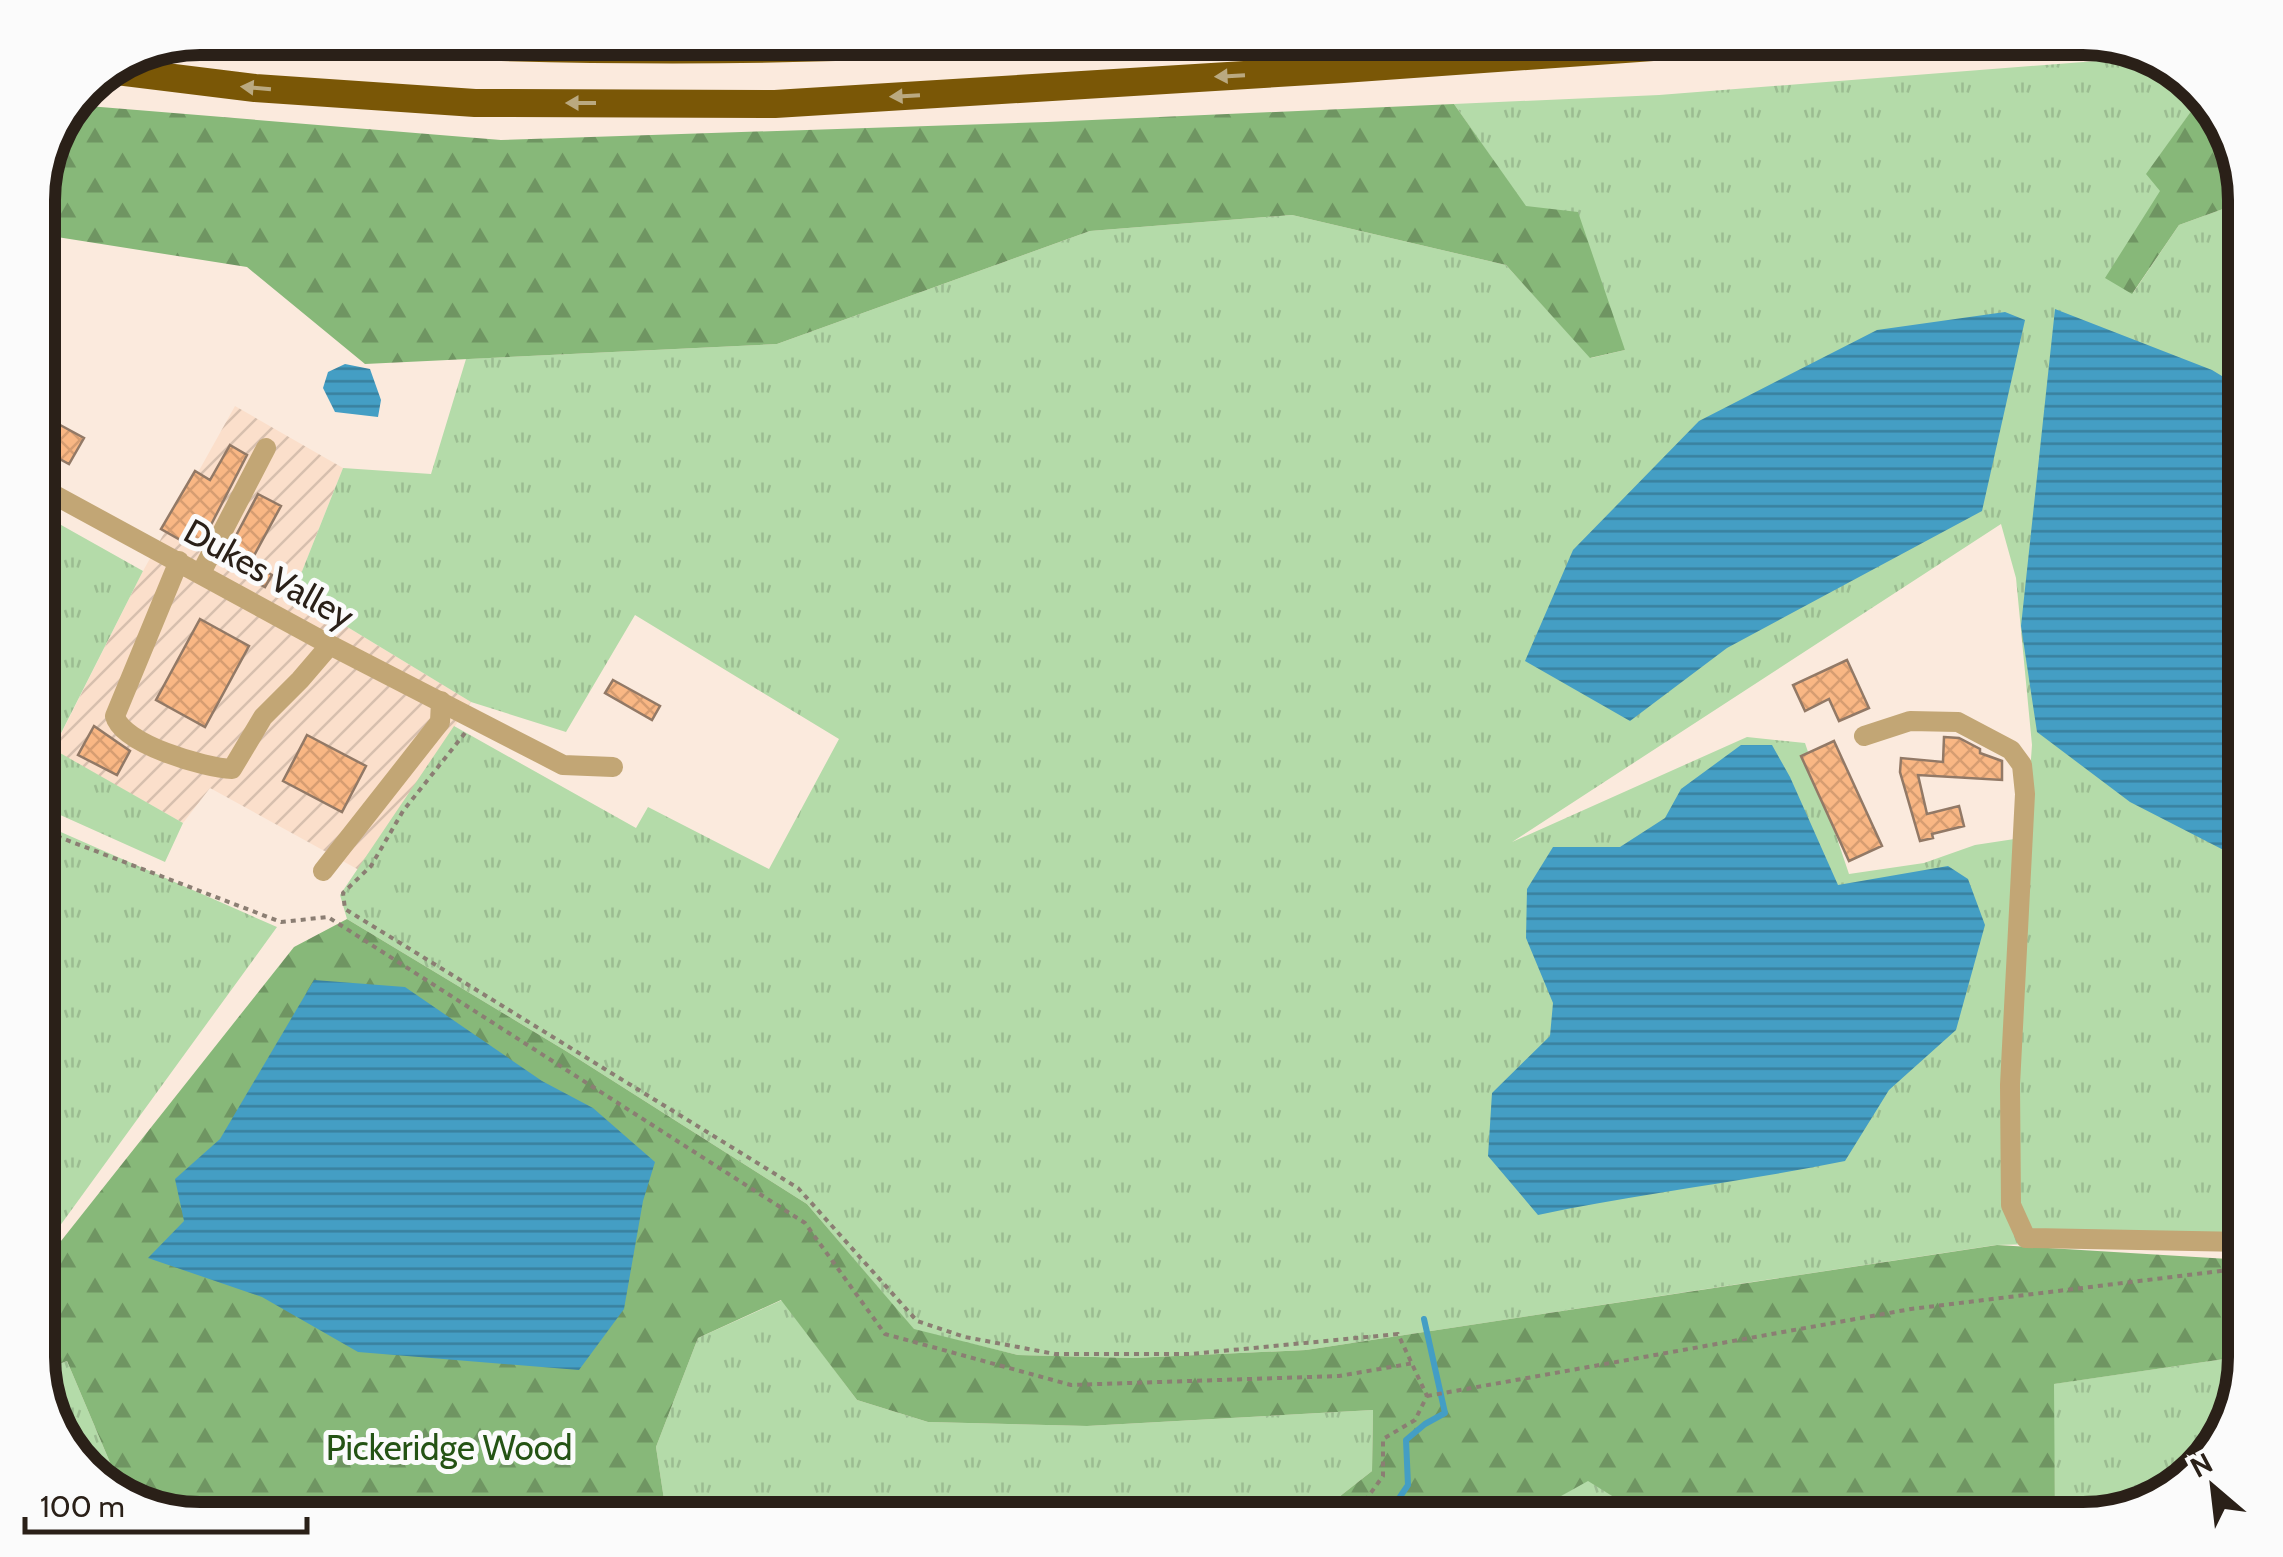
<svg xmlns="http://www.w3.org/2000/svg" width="2283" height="1557" font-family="Cabin,sans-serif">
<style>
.industrial{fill:url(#industrial-furrows)}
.grass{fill:url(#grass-tufts);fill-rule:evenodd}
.forest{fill:url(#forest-firs)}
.water{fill:url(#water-rules)}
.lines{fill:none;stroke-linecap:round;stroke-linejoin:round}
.stream{stroke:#449ec4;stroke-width:6}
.building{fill:url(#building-cross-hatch);stroke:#927966;stroke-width:2.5}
.path{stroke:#8b7e73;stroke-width:4;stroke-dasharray:5 5;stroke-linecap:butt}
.minor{stroke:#c2a675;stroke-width:20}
.highway{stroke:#7a5706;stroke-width:28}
.oneway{fill:#baa980}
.labels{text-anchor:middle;stroke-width:10;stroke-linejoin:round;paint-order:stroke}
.street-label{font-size:35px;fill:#2a2018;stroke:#fbfbfb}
.park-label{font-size:35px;fill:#245314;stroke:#fbfbfb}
.rim{fill:none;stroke:#2a2018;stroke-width:12}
</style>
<defs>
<pattern id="industrial-furrows" width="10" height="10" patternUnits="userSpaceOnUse" patternTransform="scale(2.5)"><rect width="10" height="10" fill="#fbdfcb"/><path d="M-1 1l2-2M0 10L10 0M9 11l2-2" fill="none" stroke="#d7bfae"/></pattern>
<pattern id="grass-tufts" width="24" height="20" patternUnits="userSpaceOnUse" patternTransform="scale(2.5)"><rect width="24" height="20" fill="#b4dba9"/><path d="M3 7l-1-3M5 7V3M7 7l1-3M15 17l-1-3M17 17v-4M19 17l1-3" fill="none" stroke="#9bbc91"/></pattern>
<pattern id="forest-firs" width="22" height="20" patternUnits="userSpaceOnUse" patternTransform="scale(2.5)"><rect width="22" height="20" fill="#87b879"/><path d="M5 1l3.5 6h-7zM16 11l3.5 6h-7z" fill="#6f9562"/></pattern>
<pattern id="water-rules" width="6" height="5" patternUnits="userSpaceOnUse" patternTransform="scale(2.5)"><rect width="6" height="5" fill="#449ec4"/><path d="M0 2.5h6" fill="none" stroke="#39809e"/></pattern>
<pattern id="building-cross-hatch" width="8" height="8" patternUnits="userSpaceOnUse" patternTransform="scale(2.5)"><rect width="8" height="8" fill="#f9b784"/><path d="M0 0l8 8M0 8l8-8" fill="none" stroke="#d69d71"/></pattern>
</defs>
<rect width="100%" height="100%" fill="#fbeadd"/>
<path class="industrial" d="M235 406 343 468 293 594 471 702 359 870 210 788 183 823 53 750 143 571Z"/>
<path class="grass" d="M2148 57 2174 65 2202 96 2147 174 2161 191 2133 293 2179 225 2245 201V1238L1996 1245 1306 1350 1133 1358 1018 1355 914 1330 807 1204 566 1051 347 919 340 895 454 726 636 828 648 807 769 869 839 739 635 615 566 732 471 702 293 594 343 468 431 474 466 359 777 344 1090 231 1292 215 1506 265 1591 358 1625 350 1454 104 1659 95ZM2001 524 2016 578 2032 745 2005 1118 2021 838 1975 845 1924 863 1849 874 1805 743 1747 737 1512 842Z
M38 512 143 571 53 749 183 823 165 862 38 805Z
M38 822 277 927 38 1256Z
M782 1300 857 1400 928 1422 1087 1426 1373 1410 1372 1471 1311 1519H667L656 1447 698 1338Z
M2245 1356 2218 1448 2164 1498 2084 1519H2055L2053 1384Z
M67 1361 114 1472 142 1502 109 1492 59 1438 39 1372Z
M1588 1480 1649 1519H1520Z"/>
<path class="forest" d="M2202 96 2224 119 2245 201 2179 225 2132 294 2105 278 2160 191 2146 174Z
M1454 104 1526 206 1578 212 1625 350 1590 358 1506 265 1292 215 1090 231 777 344 365 364 247 267 38 234V190L76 105 501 140 1047 122Z
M347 919 566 1051 807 1204 914 1329 1018 1355 1133 1358 1306 1350 1997 1245 2245 1260V1356L2054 1384 2055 1519H1649L1588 1481 1520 1519H1311L1372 1471 1373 1410 1087 1426 928 1422 857 1400 781 1300 698 1338 656 1447 667 1519H200L142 1502 114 1472 67 1361 39 1372 38 1270 294 947Z"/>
<path class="water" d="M2055 309 2212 370 2245 390V861L2130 802 2037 732 2021 626Z
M2005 312 2025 320 1982 511 1727 648 1630 721 1525 661 1573 550 1699 421 1877 330Z
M345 364 370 369 381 400 378 417 335 412 323 388 328 372Z
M1741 745H1772L1790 777 1838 885 1948 866 1968 879 1985 925 1956 1030 1889 1090 1845 1161C1743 1182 1640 1193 1538 1215L1488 1156 1492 1093 1550 1036 1553 1003 1526 938 1527 889 1553 847H1620L1665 818 1681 789Z
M314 980 405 987 542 1081 593 1108 655 1162 643 1201 624 1309 579 1370 358 1352 262 1297 148 1258 184 1221 175 1179 220 1139Z"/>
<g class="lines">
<path class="stream" d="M1385 1519 1408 1485 1406 1440 1425 1424 1445 1413 1424 1319"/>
</g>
<path class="building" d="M38 413 84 438 69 464 38 447Z
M230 445 247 455 198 550 161 529 195 471 210 480Z
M258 494 281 506 250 563 272 575 265 587 221 564Z
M200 619 249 646 205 727 156 700Z
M1847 660 1869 708 1839 721 1829 699 1805 711 1793 685Z
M613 680 660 706 652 720 605 693Z
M94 726 130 751 117 775 78 755Z
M307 735 366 766 342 812 283 781Z
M1944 737 1959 738 1980 749V753L2002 761V780L1918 775 1927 814 1959 806 1964 826 1932 834 1933 838 1920 841 1900 772 1901 758 1943 762Z
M1834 741 1882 846 1849 861 1801 756Z"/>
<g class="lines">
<path class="path" d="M465 733 403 811 371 866 343 893 345 909 798 1188 917 1321 965 1337 1055 1354H1191L1398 1334 1427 1396 1415 1420 1383 1439V1476L1352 1519
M38 829 281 922 328 917 805 1223 885 1334 1071 1385 1339 1376 1414 1363
M1427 1396 1911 1309 2245 1268"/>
<path class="minor" d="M38 486 330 645 563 765 613 767
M179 561 115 716C122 744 205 768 232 769L263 717 300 680 330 645
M201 573 266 448
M1864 736 1910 721 1958 722 2011 750 2022 765 2025 794 2010 1085 2011 1205 2026 1238 2245 1242
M323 871 440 722 441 701"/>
<path class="highway" d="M291 38C534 52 776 55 1018 38
M117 71 255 88 475 103 775 104 1343 69 1781 38"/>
</g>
<defs><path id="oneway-solid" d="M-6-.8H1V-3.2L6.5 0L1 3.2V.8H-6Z" transform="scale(2.5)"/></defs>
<g class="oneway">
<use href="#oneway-solid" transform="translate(1230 76) rotate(177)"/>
<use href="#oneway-solid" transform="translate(256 88) rotate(-175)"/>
<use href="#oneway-solid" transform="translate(905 96) rotate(177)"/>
<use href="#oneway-solid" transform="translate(581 103) rotate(-180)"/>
</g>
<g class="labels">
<g class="street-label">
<text transform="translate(269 574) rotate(29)" y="12">Dukes Valley</text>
</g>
<g class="park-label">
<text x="449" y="1460">Pickeridge Wood</text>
</g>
</g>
<path d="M0 0H2283V1557H0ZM200 55H2083A145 145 0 0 1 2228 200V1357A145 145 0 0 1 2083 1502H200A145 145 0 0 1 55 1357V200A145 145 0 0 1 200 55Z" fill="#fbfbfb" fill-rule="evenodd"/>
<path class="rim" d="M200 55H2083A145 145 0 0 1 2228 200V1357A145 145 0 0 1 2083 1502H200A145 145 0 0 1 55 1357V200A145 145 0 0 1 200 55Z"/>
<g transform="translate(2213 1487) rotate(332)" stroke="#fbfbfb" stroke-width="8" paint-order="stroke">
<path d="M0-8L18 38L0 25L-18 38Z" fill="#2a2018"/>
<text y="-15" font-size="28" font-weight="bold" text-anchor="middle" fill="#2a2018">N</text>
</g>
<path d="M25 1517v15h282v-15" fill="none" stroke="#2a2018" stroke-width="5"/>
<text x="40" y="1517" font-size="30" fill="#2a2018" stroke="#fbfbfb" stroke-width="8" paint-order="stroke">100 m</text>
</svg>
